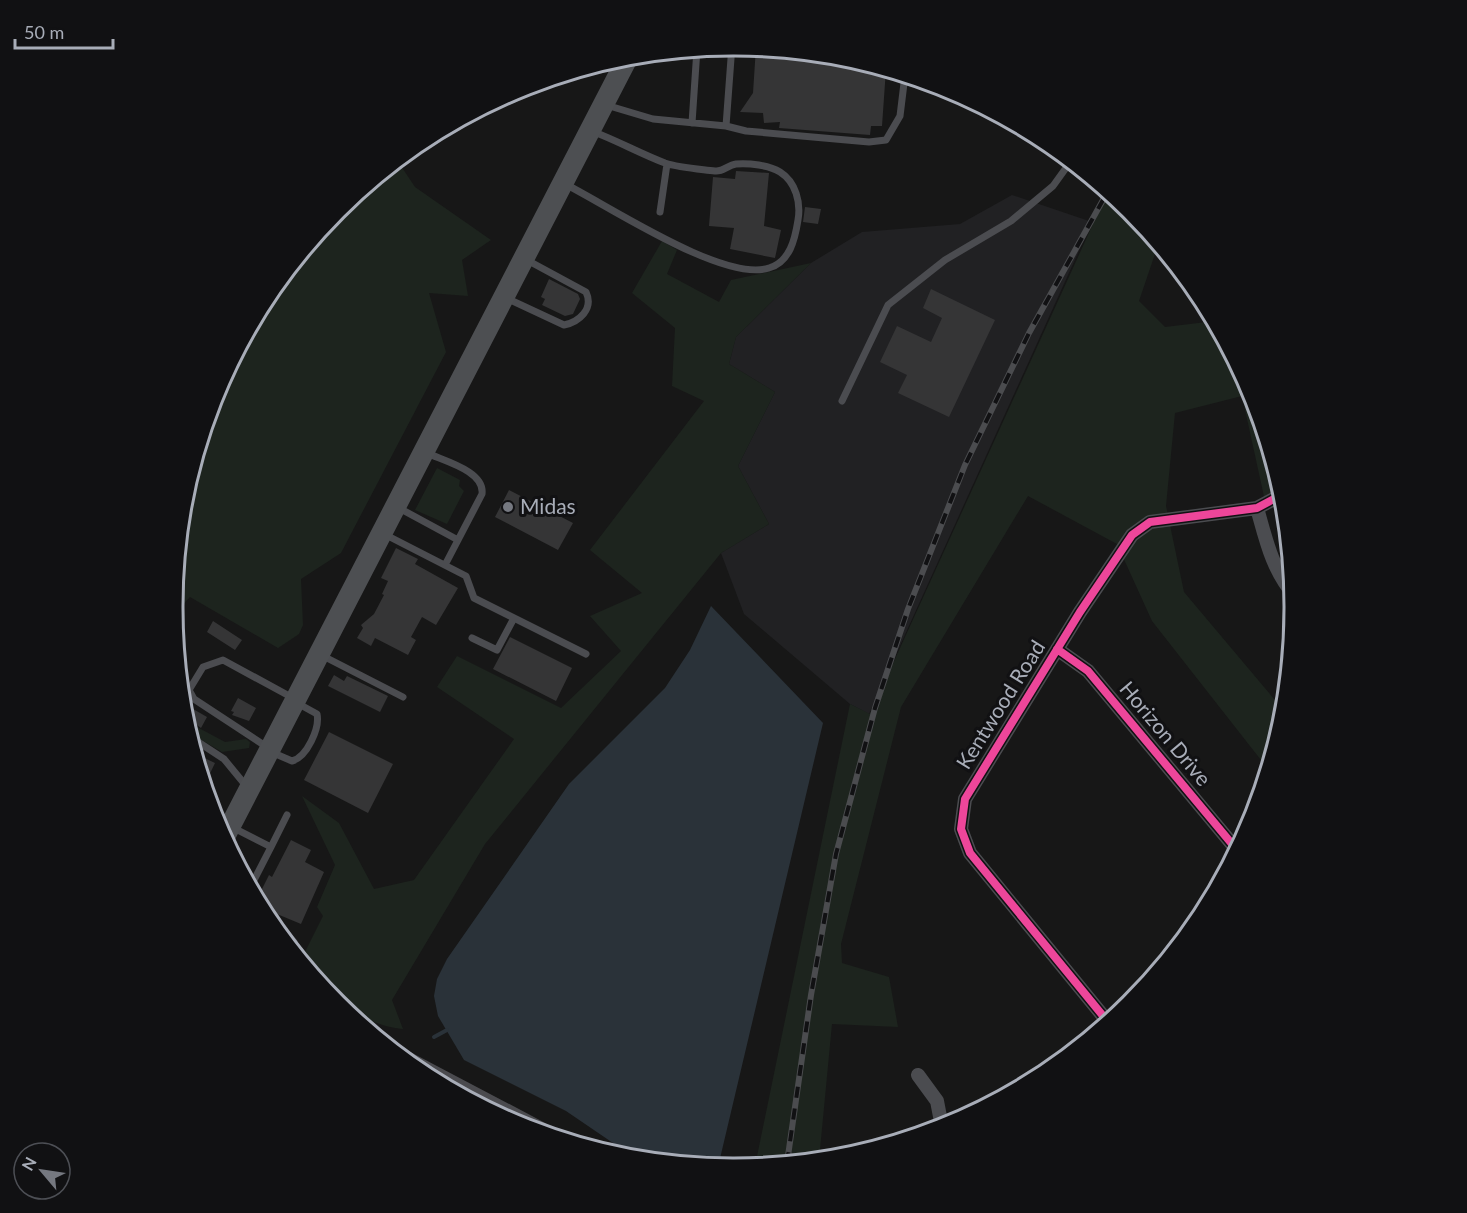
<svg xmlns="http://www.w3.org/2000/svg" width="1467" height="1213" font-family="Lato,sans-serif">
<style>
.built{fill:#212123}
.green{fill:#1d241e}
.water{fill:#2a3239}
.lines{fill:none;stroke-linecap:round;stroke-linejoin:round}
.stream{stroke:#2a3239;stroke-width:4}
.building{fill:#353536}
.lane{stroke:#4b4c50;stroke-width:7}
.street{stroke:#4b4c50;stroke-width:14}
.secondary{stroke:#4a4a4e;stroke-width:20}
.primary{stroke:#4d4f52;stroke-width:21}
.rail-casing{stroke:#4b4c4f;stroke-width:6}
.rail{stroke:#111113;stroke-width:4;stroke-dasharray:11;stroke-linecap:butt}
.cycleway-casing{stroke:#111113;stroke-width:11}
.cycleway{stroke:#ed469a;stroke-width:8}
.poi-dot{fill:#757880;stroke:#111113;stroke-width:2}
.labels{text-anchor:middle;stroke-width:6;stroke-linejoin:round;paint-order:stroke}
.poi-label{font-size:21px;fill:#a8adb8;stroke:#111113;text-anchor:start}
.street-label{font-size:21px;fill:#a8adb8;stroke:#111113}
.rim{fill:none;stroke:#a8adb8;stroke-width:3}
</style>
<rect width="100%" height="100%" fill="#171717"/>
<path class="built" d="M1012 195 1092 222 869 714 850 704 744 614 721 553 769 524 738 466 775 392 729 364 736 337 811 263 862 232 960 224Z"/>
<path class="green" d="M397 160 415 187 491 240 462 260 468 296 429 293 446 352 341 553 301 579 303 625 299 634 278 648 190 597 173 615 183 497 215 391 267 294 337 209Z
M1108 191 1134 213 1130 225 1157 248 1139 301 1165 327 1215 321 1252 392 1281 486 1265 501 1242 396 1175 413 1166 506 1184 592 1285 712 1268 769 1152 621 1117 544 1028 496 901 707 841 944 842 963 889 977 898 1027 832 1024 819 1160 755 1166 850 704 870 714Z
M662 241 677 250 667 274 719 302 731 280 811 263 736 337 729 364 775 392 738 466 769 524 721 553 485 844 392 1000 403 1029C356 1024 329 994 301 960L323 916 317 907 335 865 302 796 339 823 374 889 414 880 514 739 437 687 457 656 561 708 621 651 590 616 642 593 590 550 704 401 672 386 675 328 632 293Z
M437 468 460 480 459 486 464 491 447 524 415 510Z
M184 720 225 742 246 739 250 742 249 748 222 752 188 732Z"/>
<path class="water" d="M711 606 823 723 718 1167 635 1158 566 1111 464 1060 438 1016 434 996 437 979 447 959 569 784 665 688 690 650Z"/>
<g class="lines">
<path class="stream" d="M434 1037 447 1030"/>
</g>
<path class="building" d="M756 47 843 56 886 69 882 126H871L870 135 779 128 780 122 764 123 763 113 740 112 753 93Z
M736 171 769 173 764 226 781 230 775 258 730 249 734 228 709 226 713 177 735 179Z
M805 207 821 209 818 224 803 222Z
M549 279 578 294 580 299 573 314 565 316 542 305 545 299 541 297Z
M931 289 995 320 949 417 898 393 907 375 880 362 897 326 931 342 942 318 923 308Z
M509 490 573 523 558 550 495 517Z
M396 548 418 559 415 564 458 588 436 625 422 617 411 637 416 640 408 655 375 638 371 646 357 638 363 628 361 625 374 614 384 595 382 594 388 581 381 578Z
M213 621 242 640 235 650 207 632Z
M510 637 572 668 556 701 493 669Z
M334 675 344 681 347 676 388 696 380 712 328 686Z
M238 698 256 708 249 721 232 715 234 712 231 711Z
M181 702 207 717 201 728 183 715Z
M329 732 393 764 368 813 304 780Z
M194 753 215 763 204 786 199 770Z
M291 840 311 850 305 862 324 872 301 924 265 909 260 893 269 875 272 877Z"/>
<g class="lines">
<path class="lane" d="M606 105 653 119 726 126 732 45
M692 123 697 49
M726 126 746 131 869 142 886 140 900 116 905 75
M565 184C609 206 724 283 769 268 790 262 795 239 798 220 801 203 796 182 780 172 769 165 749 163 736 164 728 165 723 172 715 171 699 169 680 168 665 163 641 154 618 141 594 132
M660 212 667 164
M506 298 564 325C579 322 594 309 586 292L525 259
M842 401 888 305 945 260 1011 221 1053 186 1071 161
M427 453C444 461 485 471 482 494L445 565
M397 507 458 540
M384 534 466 576 474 598 586 654
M472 638 497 650 514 618
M321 655 403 697
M189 736 224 759 247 787
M267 747 194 699 189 690 203 667 223 660 293 698
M271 752 292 761C307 757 320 728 317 714L297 703
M214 818 271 847 287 815
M250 888 271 847
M273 926 288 935 294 942 291 948"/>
<path class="street" d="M1257 508C1266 540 1272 569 1294 595
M1057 649 1088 671 1237 850
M1108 1022 970 853 961 829 965 799 1080 612 1132 535 1150 522 1257 508 1283 494
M918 1075 937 1101 942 1127"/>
<path class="secondary" d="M408 1062 541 1132"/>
<path class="primary" d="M224 838 629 55"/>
<defs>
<path id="rail" d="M787 1163 811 995 836 854 875 708 908 609 965 465 1029 333 1108 191"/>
</defs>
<use href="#rail" class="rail-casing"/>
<use href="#rail" class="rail"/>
<defs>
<path id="cycleway" d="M1057 649 1088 671 1237 850
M1108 1022 970 853 961 829 965 799 1080 612 1132 535 1150 522 1257 508 1283 494"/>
</defs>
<use href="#cycleway" class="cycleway-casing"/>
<use href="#cycleway" class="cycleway"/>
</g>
<circle class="poi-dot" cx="508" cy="507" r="6"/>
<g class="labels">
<g class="poi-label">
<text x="520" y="514">Midas</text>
</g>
<g class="street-label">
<text transform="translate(1001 705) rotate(-58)" y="7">Kentwood Road</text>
<text transform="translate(1165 734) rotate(50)" y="7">Horizon Drive</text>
</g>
</g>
<path d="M0 0H1467V1213H0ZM733 56H734A550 550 0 0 1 1284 606V608A550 550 0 0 1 734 1158H733A550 550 0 0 1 183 608V606A550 550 0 0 1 733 56Z" fill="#111113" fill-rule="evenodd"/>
<path class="rim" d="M733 56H734A550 550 0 0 1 1284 606V608A550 550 0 0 1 734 1158H733A550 550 0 0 1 183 608V606A550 550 0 0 1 733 56Z"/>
<g transform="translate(42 1171) rotate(299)"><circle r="28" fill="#111113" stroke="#4d4f55" stroke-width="1.5"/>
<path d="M0-4.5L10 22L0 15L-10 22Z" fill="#757880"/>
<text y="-9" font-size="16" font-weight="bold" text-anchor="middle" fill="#a8adb8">N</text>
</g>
<path d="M15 39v9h98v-9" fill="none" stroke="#a8adb8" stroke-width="3"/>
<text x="24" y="39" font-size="18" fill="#a8adb8" stroke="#111113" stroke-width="4.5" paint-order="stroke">50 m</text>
</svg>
